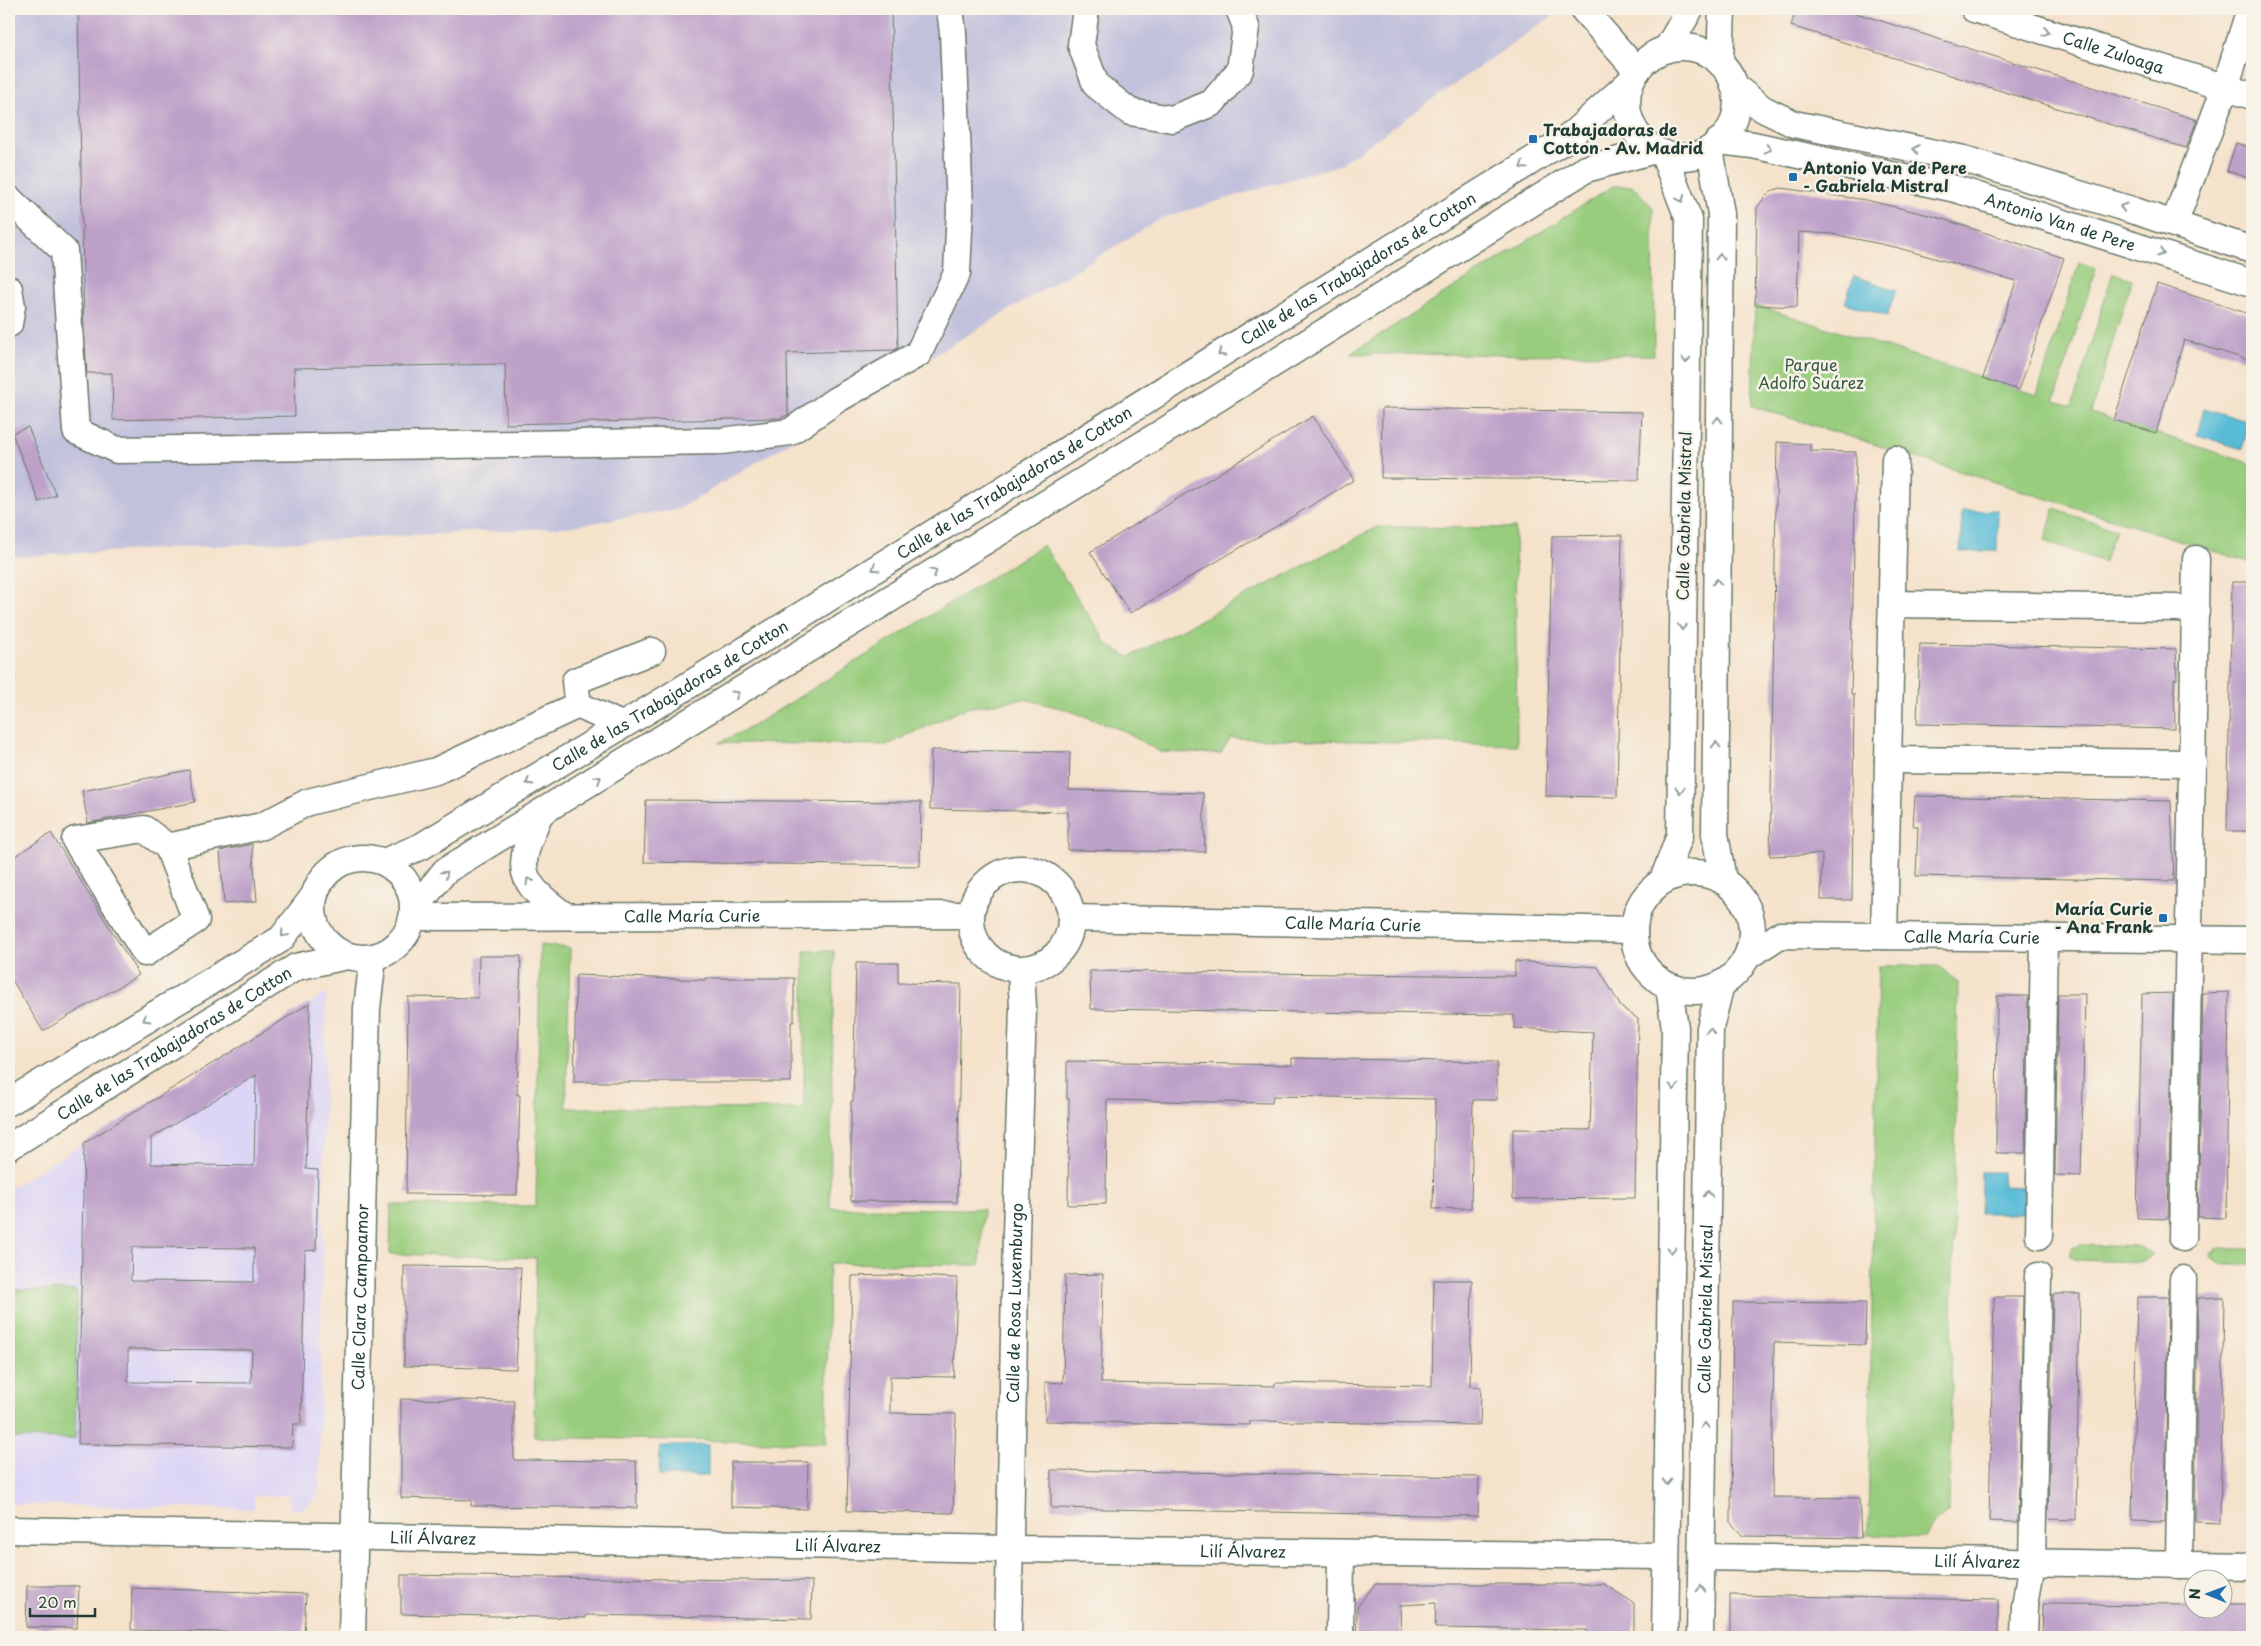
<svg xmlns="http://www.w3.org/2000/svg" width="2261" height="1646" font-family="'Playpen Sans',sans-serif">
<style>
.built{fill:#ddd5f6}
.industrial{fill:#c2c1dc}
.green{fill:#99cd7e;stroke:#5c8559}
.water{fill:#59bcd7;stroke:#3c7c86}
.building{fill:#bea1c9;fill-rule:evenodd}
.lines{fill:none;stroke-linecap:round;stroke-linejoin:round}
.minor-casing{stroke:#6a7769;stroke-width:29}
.minor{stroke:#fff;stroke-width:26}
.oneway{stroke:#8f9e9a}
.poi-dot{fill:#1f6fb2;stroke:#f7f3e8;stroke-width:2}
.labels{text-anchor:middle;stroke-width:5;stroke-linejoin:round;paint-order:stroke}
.street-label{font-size:16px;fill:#1f3d34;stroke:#f7f3e8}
.poi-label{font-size:16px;font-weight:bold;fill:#1f3d34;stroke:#f7f3e8;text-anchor:start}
.park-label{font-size:16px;fill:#375a43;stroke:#f7f3e8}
</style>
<rect width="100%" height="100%" fill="#f7f3e8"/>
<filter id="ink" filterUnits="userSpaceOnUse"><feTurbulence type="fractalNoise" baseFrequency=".02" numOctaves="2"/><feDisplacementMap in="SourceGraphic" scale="10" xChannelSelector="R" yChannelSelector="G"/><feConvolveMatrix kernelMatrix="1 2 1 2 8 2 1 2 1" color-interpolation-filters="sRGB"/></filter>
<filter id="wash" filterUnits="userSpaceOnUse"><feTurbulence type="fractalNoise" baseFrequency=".0096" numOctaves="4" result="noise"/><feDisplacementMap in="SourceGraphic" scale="20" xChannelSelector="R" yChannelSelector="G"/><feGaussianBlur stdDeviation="1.12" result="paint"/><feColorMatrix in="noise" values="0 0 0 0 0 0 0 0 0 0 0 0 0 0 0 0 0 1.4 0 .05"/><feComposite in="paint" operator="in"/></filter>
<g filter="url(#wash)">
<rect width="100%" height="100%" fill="#f5e2cb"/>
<path class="built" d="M326 993 319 1489 313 1501 301 1509 290 1510 289 1495 254 1496V1509L9 1504V1189Z"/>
<path class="industrial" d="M9 9H1562L1339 165 1162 218 679 509 566 527 9 557Z"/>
<path class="green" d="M1613 186H1633L1653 208 1654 355 1350 354Z
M2079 262 2096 268 2054 401 2072 406 2113 273 2132 279 2091 412 2252 464V563L1752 406 1755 305 2037 395Z
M2054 509 2116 530 2104 562 2045 541Z
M1377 527 1515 528 1517 745 1231 738 1220 754 1160 752 1122 730 1065 709 1024 699 966 708 887 745 718 743 751 727 1043 545 1108 645 1129 657Z
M540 945 570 948 566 1108 804 1109V951H834L830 1208 983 1209 980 1265 829 1263 826 1443 534 1437 536 1258 390 1254 391 1205 536 1206Z
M1878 966H1938L1958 982 1949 1512 1933 1525 1926 1537 1868 1535Z
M2081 1245 2139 1247 2146 1249 2152 1254 2149 1258 2140 1262 2076 1260 2069 1255 2072 1248Z
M2218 1249H2252V1264H2221L2210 1256Z
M9 1290 77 1291 75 1439 9 1438Z"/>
<path class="water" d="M1854 276 1896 290 1887 316 1845 303Z
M2204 408 2250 422 2242 449 2197 435Z
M1998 510 1997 551 1960 552 1962 511Z
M1981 1172H2002L2003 1186 2024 1187V1213H1980Z
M708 1445V1476H659L660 1446Z"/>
<g id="blocks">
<path class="building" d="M78 9H891L898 348 894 350 787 353 788 415 779 418 506 424 505 364 294 368 295 416 113 420 112 373H87L84 329Z
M1796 9H1843L2197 120 2186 148 1791 26Z
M2236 143 2252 148V179L2227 171Z
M1781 188 1866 200 1933 216 2064 258 2019 390 1983 378 2016 281 1895 247 1832 234 1799 232 1797 307 1755 305 1757 208 1765 197 1771 191Z
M2157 284 2252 315V361L2184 340 2156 433 2114 420Z
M1382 408 1642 412 1639 480 1381 478Z
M1313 416 1354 480 1130 613 1090 552Z
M28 427 56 495 39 502 12 433Z
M1777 442 1810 444V451L1856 452 1851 694H1854L1852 900H1821L1822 854 1770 856Z
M1622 535 1617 797 1546 796 1552 536Z
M2232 582H2252V831H2227Z
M1920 644 2176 649 2177 679H2174L2175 729 1917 724Z
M931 750 1070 752 1069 790 1203 793 1205 852 1068 850V812L930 809Z
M189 770 195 802 88 823 82 791Z
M1915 796 2171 801 2174 881 1916 876 1918 826H1913Z
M646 800 921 802 920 866 644 862Z
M51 833 139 975 43 1031 9 975V860Z
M252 844 257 901 224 904 220 851Z
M479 956H521L517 1095H520L517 1195 406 1194 408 997 478 998Z
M1515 961 1598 967 1621 1007 1638 1019 1635 1198 1513 1199V1129L1590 1130 1593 1032 1514 1028V1015L1091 1009 1090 971 1515 976Z
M856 963H898V983L961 984 957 1202 851 1201V1101H853Z
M576 975 705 980V978H794V1022H791V1082H574Z
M2229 992 2226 1218 2198 1217 2203 993Z
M2173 993 2168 1219 2137 1218 2142 994Z
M2058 994H2085L2081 1176 2055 1175Z
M1997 996H2028L2025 1153H1996Z
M310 1003 306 1169 318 1170 316 1250 305 1251 301 1424H293L292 1447 78 1444 84 1143ZM256 1075 254 1166 151 1164V1138ZM132 1247 254 1248V1282L131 1281ZM128 1349 252 1350 251 1383 128 1382Z
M1292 1058 1497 1062V1100H1473L1471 1208 1433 1209 1435 1099 1273 1096 1272 1103 1107 1100 1106 1204 1068 1205 1069 1099H1067V1061L1292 1065Z
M404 1266 521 1267 516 1369 404 1366Z
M1103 1274 1101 1383 1275 1386V1383L1432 1386 1434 1280H1472L1470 1386 1481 1387 1480 1425 1250 1421V1425L1045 1421V1382L1063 1383 1065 1275Z
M891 1275 957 1278 954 1377 890 1376V1413L956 1414 953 1513 847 1511 852 1276Z
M2053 1294H2080L2076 1520 2048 1519Z
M1994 1297H2023L2018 1522 1989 1521Z
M2137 1297H2168L2165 1522 2132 1521Z
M2224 1297 2220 1523 2195 1522 2198 1298Z
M1733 1302 1866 1303 1865 1345 1774 1342 1772 1497 1859 1498 1861 1538 1743 1536 1731 1523Z
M401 1399 514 1401V1460L636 1461 637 1508 471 1506V1500L401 1498Z
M731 1462H808L807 1509 731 1507Z
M1051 1470 1479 1477 1478 1516 1051 1508Z
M401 1575 812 1581 811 1619 586 1615V1618L401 1614Z
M1375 1584H1604L1634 1603V1637H1587V1630L1435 1628 1436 1603 1400 1605 1401 1637H1356L1357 1607Z
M27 1586H79L77 1628 26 1627Z
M132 1588 306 1594 304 1634 131 1630Z
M1730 1595 1998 1600V1637H1730Z
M2043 1604 2194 1605V1608H2224V1605H2252V1637H2042Z"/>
</g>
</g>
<g filter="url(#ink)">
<use href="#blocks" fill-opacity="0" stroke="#6a7769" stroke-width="1"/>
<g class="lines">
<defs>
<g id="minor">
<path d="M1086 9 1081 45 1096 85 1130 112 1172 119 1212 103 1240 70 1246 27 1239 9"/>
<path d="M1583 9 1637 71"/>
<path id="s1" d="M1974 9 2252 96"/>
<circle cx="1682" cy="102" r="55"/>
<path d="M1667 49 1690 9"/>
<path d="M1720 63 1722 9"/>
<path d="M1734 86 1763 109 1794 124 1964 159 2135 211 2252 250"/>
<path id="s2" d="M1719 141 1753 145 1956 189 2252 283"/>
<path d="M1710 149 1721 214 1715 834 1723 880"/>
<path d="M1663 153 1689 220 1680 835 1663 880"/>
<path d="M9 199 64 251 76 431 117 450 722 441 790 432 836 400 918 354 957 273 960 209 953 33 950 9"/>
<path d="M2174 224 2225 88 2250 9"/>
<path d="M9 289 12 306 9 324"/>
<path d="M1892 604 2177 608 2196 611"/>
<path d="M621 725 578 705 575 681 652 651"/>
<path d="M1888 760 2193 763"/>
<path d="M539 816C516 868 516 880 564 915"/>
<path d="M168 847 196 920 145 953 75 840 144 829 168 847 262 826 308 802 436 771 578 705"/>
<circle cx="363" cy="908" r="50"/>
<path id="s3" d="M384 862 422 846 668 698 1568 138 1630 82"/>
<circle cx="1021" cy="919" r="50"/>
<circle cx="1693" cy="932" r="59"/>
<path d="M413 911 445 871 1207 405 1586 169 1655 150"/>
<path id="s4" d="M413 917 971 915"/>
<path id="s5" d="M1073 918 1634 930"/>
<path d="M1884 936 1895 459"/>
<path id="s6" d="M1748 956 1780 935 2252 940"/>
<path d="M9 1102 281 939 314 896"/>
<path id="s7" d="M9 1147 296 967 347 956"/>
<path d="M2039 1236 2044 938"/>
<path d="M2183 1238 2196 559"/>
<path id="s8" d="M9 1530 1010 1549 1666 1556"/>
<path id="s9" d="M1702 1557 2252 1566"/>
<path d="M2179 1565 2183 1279"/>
<path id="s10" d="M352 1637 367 1008 373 958"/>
<path id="s11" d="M1008 1637 1016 1234 1023 1008 1021 970"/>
<path d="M1340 1637 1341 1553"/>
<path d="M1665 1637 1675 1028 1669 987"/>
<path id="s12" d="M1700 1637 1710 1028 1721 984"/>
<path d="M2024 1637 2025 1606 2032 1562 2038 1276"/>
</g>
</defs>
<use href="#minor" class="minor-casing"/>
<use href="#minor" class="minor"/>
</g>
<defs><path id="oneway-chevron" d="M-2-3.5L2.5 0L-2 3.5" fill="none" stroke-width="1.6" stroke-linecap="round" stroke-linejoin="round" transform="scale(1.25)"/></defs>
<g class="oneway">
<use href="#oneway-chevron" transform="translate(2046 32) rotate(17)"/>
<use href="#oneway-chevron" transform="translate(1768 149) rotate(14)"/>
<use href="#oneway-chevron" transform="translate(1916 149) rotate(-168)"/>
<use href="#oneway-chevron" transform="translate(1523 166) rotate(148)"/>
<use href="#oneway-chevron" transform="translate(1681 199) rotate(68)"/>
<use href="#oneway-chevron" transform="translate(2123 207) rotate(-163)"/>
<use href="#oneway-chevron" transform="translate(2161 253) rotate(18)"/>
<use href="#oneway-chevron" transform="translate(1720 257) rotate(-89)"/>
<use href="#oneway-chevron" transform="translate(1221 353) rotate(148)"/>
<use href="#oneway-chevron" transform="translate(1686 360) rotate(91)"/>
<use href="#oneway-chevron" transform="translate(1718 420) rotate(-90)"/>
<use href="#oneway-chevron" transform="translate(875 568) rotate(148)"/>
<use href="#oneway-chevron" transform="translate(934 572) rotate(-31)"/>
<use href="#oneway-chevron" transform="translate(1717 582) rotate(-90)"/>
<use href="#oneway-chevron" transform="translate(1682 627) rotate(91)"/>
<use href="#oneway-chevron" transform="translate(736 694) rotate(-31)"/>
<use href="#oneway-chevron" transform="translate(1716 745) rotate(-90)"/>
<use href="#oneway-chevron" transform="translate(598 779) rotate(-32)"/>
<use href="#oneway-chevron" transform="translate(529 782) rotate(149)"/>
<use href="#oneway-chevron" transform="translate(1680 790) rotate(91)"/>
<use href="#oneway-chevron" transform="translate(445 874) rotate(-43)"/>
<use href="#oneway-chevron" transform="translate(529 881) rotate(-120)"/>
<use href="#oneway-chevron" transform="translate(284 934) rotate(131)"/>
<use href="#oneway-chevron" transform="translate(146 1019) rotate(149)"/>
<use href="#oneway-chevron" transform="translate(1710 1031) rotate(-85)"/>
<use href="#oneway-chevron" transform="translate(1674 1087) rotate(91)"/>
<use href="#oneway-chevron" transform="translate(1708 1194) rotate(-90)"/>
<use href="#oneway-chevron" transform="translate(1671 1250) rotate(91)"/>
<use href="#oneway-chevron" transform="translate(1705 1426) rotate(-89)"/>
<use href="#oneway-chevron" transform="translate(1667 1482) rotate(91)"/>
<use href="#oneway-chevron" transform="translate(1701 1589) rotate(-89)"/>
</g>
</g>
<g class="poi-dot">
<rect x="1528" y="134" width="10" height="10" rx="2.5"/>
<rect x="1788" y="172" width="10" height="10" rx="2.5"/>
<rect x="2158" y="913" width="10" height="10" rx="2.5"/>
</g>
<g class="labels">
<g class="street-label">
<text dy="6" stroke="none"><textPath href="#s1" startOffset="146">Calle Zuloaga</textPath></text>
<text dy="6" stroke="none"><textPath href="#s2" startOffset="351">Antonio Van de Pere</textPath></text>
<text dy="6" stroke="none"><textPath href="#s3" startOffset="1141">Calle de las Trabajadoras de Cotton</textPath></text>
<text dy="6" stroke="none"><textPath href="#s3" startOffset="736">Calle de las Trabajadoras de Cotton</textPath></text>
<text transform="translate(1684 516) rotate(-89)" y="6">Calle Gabriela Mistral</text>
<text dy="6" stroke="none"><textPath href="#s3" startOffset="331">Calle de las Trabajadoras de Cotton</textPath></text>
<text dy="6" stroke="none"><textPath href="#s4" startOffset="279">Calle María Curie</textPath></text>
<text dy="6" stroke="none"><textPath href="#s5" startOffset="280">Calle María Curie</textPath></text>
<text dy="6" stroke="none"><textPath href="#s6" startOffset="230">Calle María Curie</textPath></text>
<text dy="6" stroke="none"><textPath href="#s7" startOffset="195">Calle de las Trabajadoras de Cotton</textPath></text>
<text dy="6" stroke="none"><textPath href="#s10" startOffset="340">Calle Clara Campoamor</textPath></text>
<text dy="6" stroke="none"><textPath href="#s11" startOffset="334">Calle de Rosa Luxemburgo</textPath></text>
<text dy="6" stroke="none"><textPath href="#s12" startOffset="328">Calle Gabriela Mistral</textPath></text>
<text dy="6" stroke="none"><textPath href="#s8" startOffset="424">Lilí Álvarez</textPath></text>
<text dy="6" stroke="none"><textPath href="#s8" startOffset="829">Lilí Álvarez</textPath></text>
<text dy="6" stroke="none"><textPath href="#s8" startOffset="1234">Lilí Álvarez</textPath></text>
<text dy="6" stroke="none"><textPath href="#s9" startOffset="275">Lilí Álvarez</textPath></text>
</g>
<g class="poi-label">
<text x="1543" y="136">Trabajadoras de<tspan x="1543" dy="18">Cotton - Av. Madrid</tspan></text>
<text x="1803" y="174">Antonio Van de Pere<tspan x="1803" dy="18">- Gabriela Mistral</tspan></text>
<text x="2153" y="915" text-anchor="end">María Curie<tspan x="2153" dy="18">- Ana Frank</tspan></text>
</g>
<g class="park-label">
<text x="1811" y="371">Parque<tspan x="1811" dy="18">Adolfo Suárez</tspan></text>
</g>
</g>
<rect width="2261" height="1646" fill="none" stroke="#f7f3e8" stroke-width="30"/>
<g transform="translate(2208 1594) rotate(271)"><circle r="24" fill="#f7f3e8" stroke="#a1aaa0"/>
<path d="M0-4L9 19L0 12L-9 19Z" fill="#1f6fb2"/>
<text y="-8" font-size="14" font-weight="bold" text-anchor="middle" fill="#1f3d34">N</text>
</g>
<path d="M30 1608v8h65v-8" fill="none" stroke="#1f3d34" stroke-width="2.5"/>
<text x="38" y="1608" font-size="15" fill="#1f3d34" stroke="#f7f3e8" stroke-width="4" paint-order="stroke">20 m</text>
</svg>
